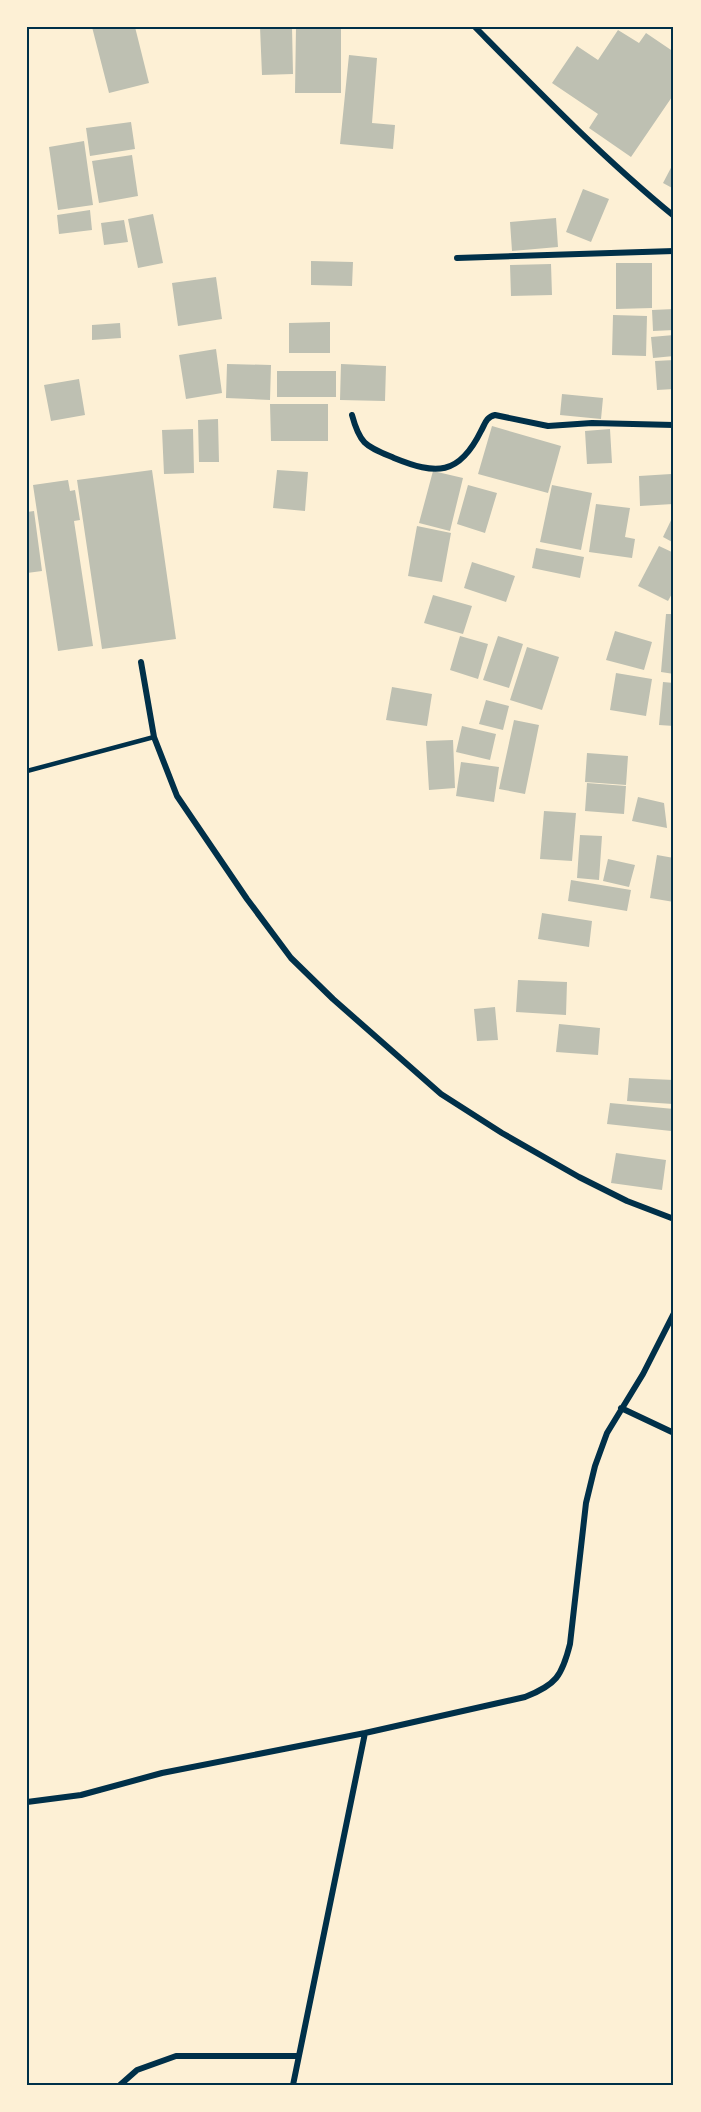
<svg xmlns="http://www.w3.org/2000/svg" width="701" height="2112" font-family="Manrope,sans-serif">
<style>
.building{fill:#bec0b2}
.lines{fill:none;stroke-linecap:round;stroke-linejoin:round}
.service{stroke:#003049;stroke-width:4.5}
.minor{stroke:#003049;stroke-width:6}
.neatline{fill:none;stroke:#003049;stroke-width:2}
</style>
<rect width="100%" height="100%" fill="#fdf0d5"/>
<path class="building" d="M92 27H135L149 83 109 93Z
M260 27H292L293 74 262 75Z
M296 27H341V93H295Z
M618 30 639 43 646 33 674 52V94L631 157 589 128 598 114 552 83 577 46 598 60Z
M349 55 377 58 372 123 395 125 393 149 340 144Z
M131 122 135 149 90 156 86 128Z
M84 141 93 205 58 210 49 147Z
M132 155 138 196 99 203 92 161Z
M674 162V189L663 183Z
M583 189 609 199 591 242 566 232Z
M90 210 92 230 59 234 57 215Z
M153 214 163 263 138 268 128 219Z
M556 218 558 247 512 251 510 222Z
M124 220 128 242 104 245 101 223Z
M311 261 353 262 352 286 311 285Z
M616 263H652V308L616 309Z
M551 264 552 295 511 296 510 265Z
M216 277 222 319 178 326 172 283Z
M674 309V330L653 331 652 310Z
M613 315 647 316 646 356 612 355Z
M330 322V353H289V323Z
M120 323 121 338 92 340V325Z
M674 335V356L653 358 651 337Z
M216 349 222 393 186 399 179 355Z
M674 360V389L657 390 655 361Z
M227 364 271 365 270 400 226 398Z
M341 364 386 366 385 401 340 400Z
M277 371H336V397H277Z
M79 379 85 415 51 421 44 385Z
M562 394 603 398 601 419 560 415Z
M270 404H328V441H271Z
M218 419 219 462H199L198 420Z
M492 426 561 446 548 493 478 474Z
M193 429 194 473 164 474 162 430Z
M610 429 612 463 587 464 585 431Z
M152 470 176 639 102 649 77 480Z
M277 470 308 472 305 511 273 508Z
M433 471 463 478 450 531 419 523Z
M671 474 673 504 640 506 639 476Z
M68 480 70 491 75 490 80 520 74 521 93 646 58 651 33 485Z
M468 485 497 493 485 533 457 524Z
M552 485 592 493 581 550 540 542Z
M596 504 630 508 625 537 635 539 632 558 589 552Z
M34 511 42 571 27 573V512Z
M674 514V543L663 537Z
M417 526 451 533 442 582 408 576Z
M659 546 674 553V590L668 601 638 586Z
M536 548 584 557 580 578 532 568Z
M472 562 515 576 506 602 464 588Z
M433 595 472 606 463 634 424 623Z
M666 614H674V674L661 672Z
M615 631 652 642 644 670 606 660Z
M460 636 488 644 478 679 450 670Z
M498 636 523 644 509 688 483 680Z
M527 647 559 657 542 710 510 700Z
M616 673 652 679 646 716 610 710Z
M663 682 674 683V726L659 725Z
M392 687 432 694 427 726 386 720Z
M486 700 509 706 503 730 479 724Z
M514 720 539 725 525 794 499 789Z
M462 726 496 734 490 760 456 752Z
M453 740 455 788 429 790 426 741Z
M587 753 628 756 626 785 585 782Z
M461 762 499 767 494 802 456 796Z
M587 783 626 786 624 814 585 811Z
M638 797 664 803 667 828 632 821Z
M544 811 576 813 572 861 540 859Z
M580 835 602 836 599 880 577 878Z
M657 855 674 858V902L650 898Z
M608 859 635 865 629 887 603 881Z
M571 880 631 890 627 911 568 901Z
M542 913 592 921 589 947 538 939Z
M518 980 567 982 566 1015 516 1012Z
M495 1007 498 1040 477 1041 474 1009Z
M559 1024 600 1028 598 1055 556 1052Z
M629 1078 674 1080 673 1104 627 1101Z
M610 1103 674 1109 671 1131 607 1124Z
M616 1153 666 1160 662 1190 611 1183Z"/>
<g class="lines">
<path class="service" d="M27 771 154 737"/>
<path class="minor" d="M475 27C539 92 603 158 674 216
M457 258 674 251
M352 415C360 445 366 446 394 458 436 475 459 476 481 431 485 424 486 417 495 415L548 426 592 423 674 425
M141 662 154 737 177 796 247 899 291 958 333 999 441 1094 502 1133 579 1177 627 1201 674 1219
M621 1408 674 1433
M27 1802 81 1795 162 1773 365 1733 525 1697C556 1685 562 1676 570 1644L586 1503 595 1466 607 1433 643 1374 674 1313
M120 2085 137 2070 176 2056H298
M293 2085 365 1733"/>
</g>
<rect width="701" height="2112" fill="none" stroke="#fdf0d5" stroke-width="57"/>
<rect x="28" y="28" width="644" height="2056" class="neatline"/>
</svg>
